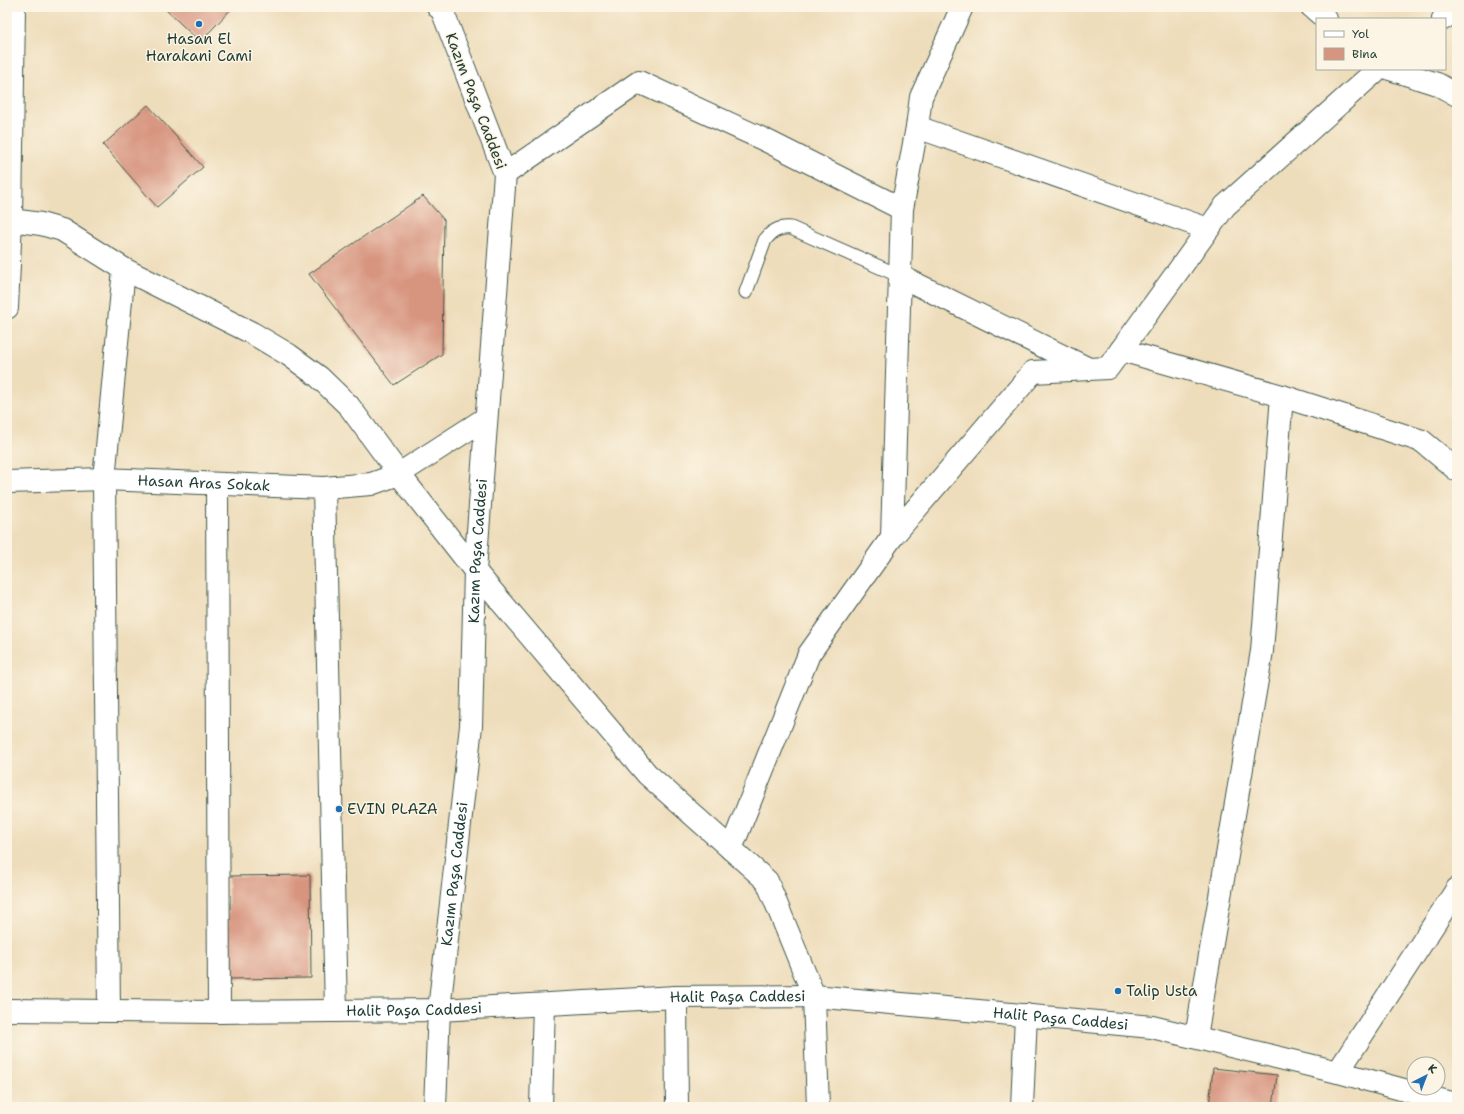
<svg xmlns="http://www.w3.org/2000/svg" width="1464" height="1114" font-family="'Shantell Sans',sans-serif">
<style>
.building{fill:#d7947f}
.lines{fill:none;stroke-linecap:round;stroke-linejoin:round}
.service-casing{stroke:#3e5548;stroke-width:15}
.minor-casing{stroke:#3e5548;stroke-width:24}
.service{stroke:#fff;stroke-width:13}
.minor{stroke:#fff;stroke-width:22}
.poi-dot{fill:#1f6fb2;stroke:#fcf5e5;stroke-width:1.5}
.labels{text-anchor:middle;stroke-width:3;stroke-linejoin:round;paint-order:stroke}
.poi-label{font-size:15px;fill:#1f3d34;stroke:#fcf5e5;text-anchor:start}
.street-label{font-size:15px;fill:#1f3d34;stroke:#fcf5e5}
</style>
<rect width="100%" height="100%" fill="#fcf5e5"/>
<filter id="ink" filterUnits="userSpaceOnUse"><feTurbulence type="fractalNoise" baseFrequency=".025" numOctaves="2"/><feDisplacementMap in="SourceGraphic" scale="8" xChannelSelector="R" yChannelSelector="G"/><feConvolveMatrix kernelMatrix="1 2 1 2 8 2 1 2 1" color-interpolation-filters="sRGB"/></filter>
<filter id="wash" filterUnits="userSpaceOnUse"><feTurbulence type="fractalNoise" baseFrequency=".012" numOctaves="4" result="noise"/><feDisplacementMap in="SourceGraphic" scale="16" xChannelSelector="R" yChannelSelector="G"/><feGaussianBlur stdDeviation="0.9" result="paint"/><feColorMatrix in="noise" values="0 0 0 0 0 0 0 0 0 0 0 0 0 0 0 0 0 1.4 0 .05"/><feComposite in="paint" operator="in"/></filter>
<g filter="url(#wash)">
<rect width="100%" height="100%" fill="#edb"/>
<g id="blocks">
<path class="building" d="M163 7H233L200 42Z
M148 105 203 167 157 207 103 145Z
M423 196 444 220 442 354 394 385 309 274Z
M310 875 311 978 228 979V876Z
M1213 1068 1277 1075 1273 1107H1209Z"/>
</g>
</g>
<g filter="url(#ink)">
<use href="#blocks" fill-opacity="0" stroke="#3e5548" stroke-width="1"/>
<g class="lines">
<defs>
<path id="service" d="M746 292 765 240C772 231 779 227 791 228L900 276"/>
<g id="minor">
<path d="M1312 7 1326 19"/>
<path d="M1443 19 1457 9"/>
<path d="M1390 69 1437 84 1457 95"/>
<path d="M917 127 1208 229"/>
<path d="M505 174 639 82 765 140 902 209"/>
<path d="M11 220 41 224 62 230 124 269 252 333 289 355 319 377 349 406 399 474 475 571 647 774 767 881 814 996 818 1107"/>
<path d="M900 276 1087 368"/>
<path d="M7 308 11 220 14 7"/>
<path d="M1121 350 1282 396 1422 441 1457 470"/>
<path id="s1" d="M7 482 104 479 324 488 371 484 399 474 486 418"/>
<path d="M217 484 219 1012"/>
<path d="M324 488 336 1011"/>
<path d="M892 537 902 209 917 127 921 97 962 7"/>
<path d="M731 849 809 654 892 537 1033 372 1108 368 1225 206 1378 69"/>
<path d="M676 997 677 1107"/>
<path id="s2" d="M7 1010 219 1012 439 1010 676 997 814 996 1152 1027 1338 1072 1452 1103 1457 1102"/>
<path d="M109 1011 104 479 124 269"/>
<path d="M1196 1037 1262 651 1282 396"/>
<path d="M1338 1072 1457 889"/>
<path id="s3" d="M435 1107 439 1010 471 726 475 571 505 174 442 10 438 7"/>
<path d="M541 1107 544 1005"/>
<path d="M1022 1107 1026 1015"/>
</g>
</defs>
<use href="#service" class="service-casing"/>
<use href="#minor" class="minor-casing"/>
<use href="#service" class="service"/>
<use href="#minor" class="minor"/>
</g>
</g>
<g class="poi-dot">
<circle cx="199" cy="24" r="4"/>
<circle cx="339" cy="809" r="4"/>
<circle cx="1118" cy="991" r="4"/>
</g>
<g class="labels">
<g class="poi-label">
<text x="199" y="44" text-anchor="middle">Hasan El<tspan x="199" dy="17">Harakani Cami</tspan></text>
<text x="347" y="814">EVIN PLAZA</text>
<text x="1126" y="996">Talip Usta</text>
</g>
<g class="street-label">
<text transform="translate(476 101) rotate(69)" y="5">Kazım Paşa Caddesi</text>
<text dy="5" stroke="none"><textPath href="#s1" startOffset="197">Hasan Aras Sokak</textPath></text>
<text dy="5" stroke="none"><textPath href="#s3" startOffset="558">Kazım Paşa Caddesi</textPath></text>
<text dy="5" stroke="none"><textPath href="#s3" startOffset="234">Kazım Paşa Caddesi</textPath></text>
<text dy="5" stroke="none"><textPath href="#s2" startOffset="731">Halit Paşa Caddesi</textPath></text>
<text dy="5" stroke="none"><textPath href="#s2" startOffset="407">Halit Paşa Caddesi</textPath></text>
<text dy="5" stroke="none"><textPath href="#s2" startOffset="1055">Halit Paşa Caddesi</textPath></text>
</g>
</g>
<rect width="1464" height="1114" fill="none" stroke="#fcf5e5" stroke-width="24"/>
<rect x="1316" y="18" width="130" height="52" fill="#fcf5e5" stroke="#a4ab9e"/>
<rect x="1324" y="31" width="20" height="6" fill="#ffffff" stroke="#a4ab9e"/>
<text x="1352" y="38" font-size="12" fill="#1f3d34">Yol</text>
<rect x="1324" y="48" width="20" height="12" fill="#d7947f" stroke="#a4ab9e"/>
<text x="1352" y="58" font-size="12" fill="#1f3d34">Bina</text>
<g transform="translate(1426 1076) rotate(42)"><circle r="19" fill="#fcf5e5" stroke="#a4ab9e"/>
<path d="M0-3L7 15L0 10L-7 15Z" fill="#1f6fb2"/>
<text y="-6" font-size="11" font-weight="bold" text-anchor="middle" fill="#1f3d34">K</text>
</g>
</svg>
